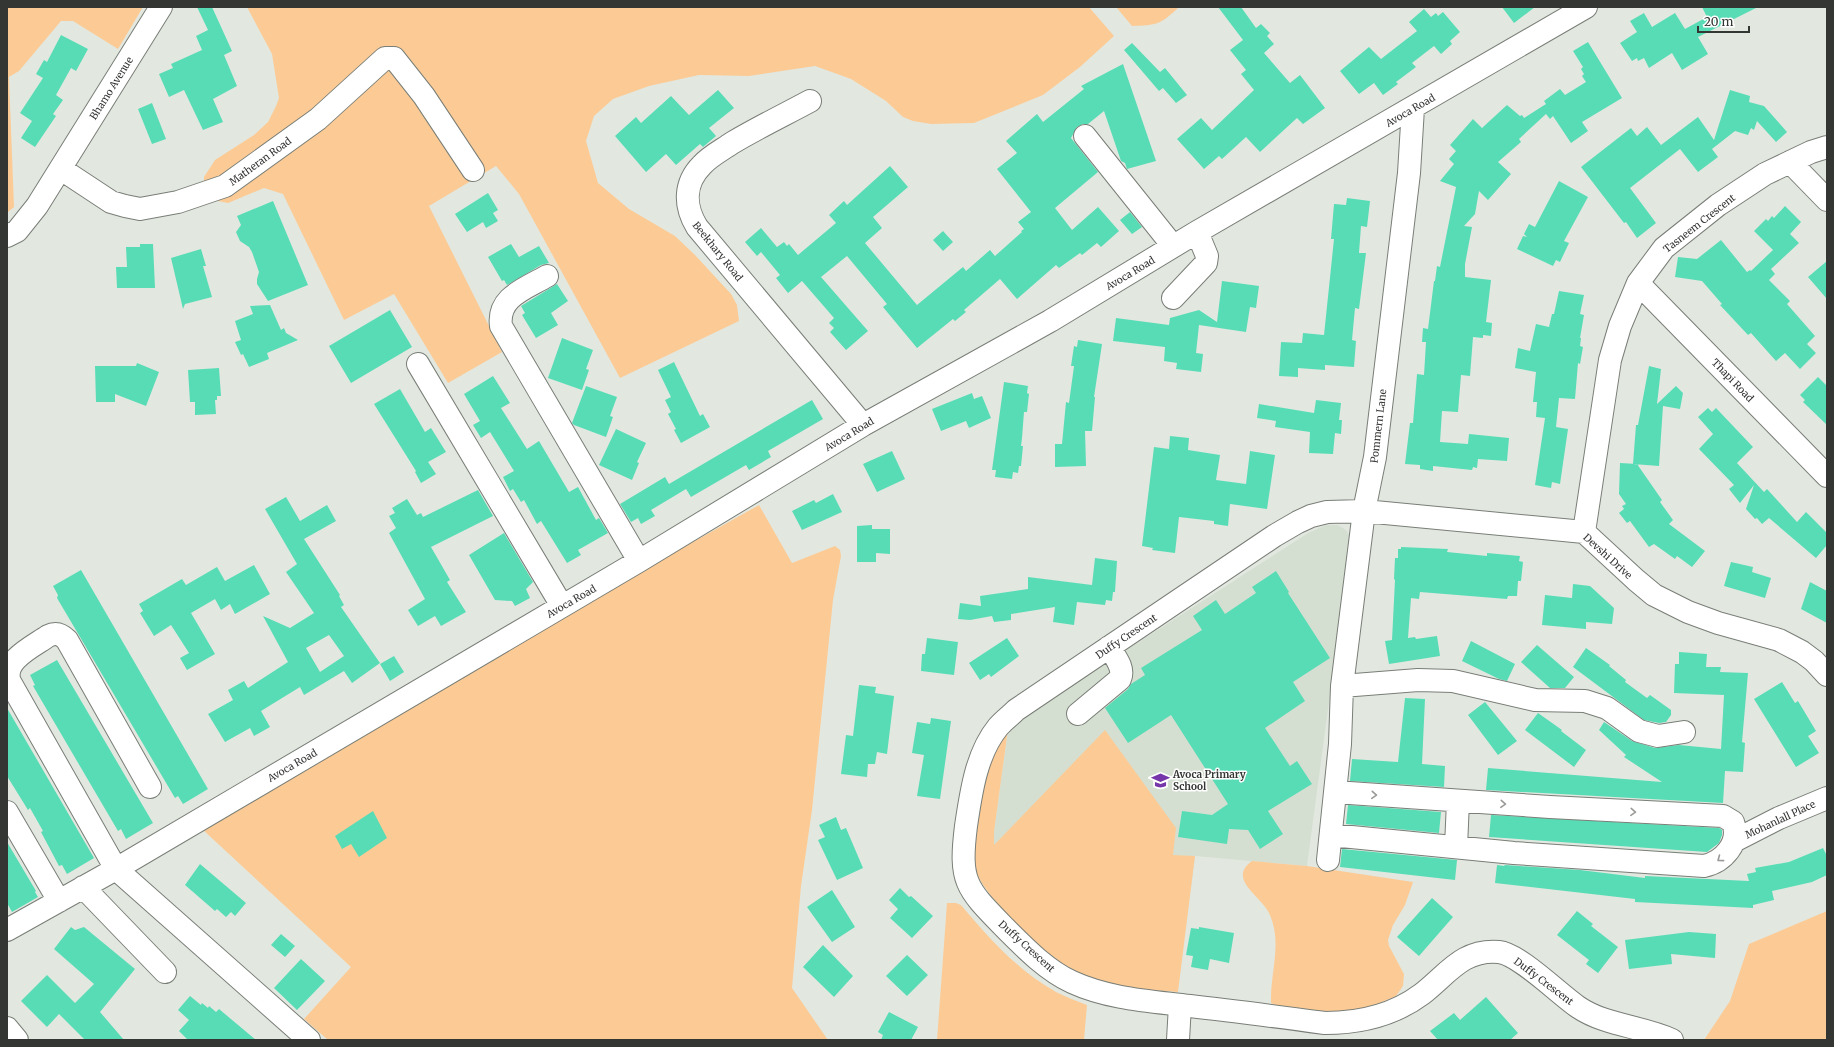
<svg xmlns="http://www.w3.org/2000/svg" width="1834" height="1047" font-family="Merriweather,serif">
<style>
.built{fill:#d5dfd1}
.green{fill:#fccb95}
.building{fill:#58dcb6;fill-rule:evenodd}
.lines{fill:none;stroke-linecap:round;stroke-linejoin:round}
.minor-casing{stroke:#797e77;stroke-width:24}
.minor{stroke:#fff;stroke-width:22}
.oneway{stroke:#9a9a99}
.labels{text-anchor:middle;stroke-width:3;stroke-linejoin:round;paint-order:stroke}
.street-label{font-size:10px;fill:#343633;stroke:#fff}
.poi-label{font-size:10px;font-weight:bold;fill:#343633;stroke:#fff;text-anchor:start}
</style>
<rect width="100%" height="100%" fill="#e2e8e0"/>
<path class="built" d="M1326 525H1338L1346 530 1351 538 1307 866 1195 856 1191 887 993 865 994 832 1008 729 1027 714 1308 533Z"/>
<path class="green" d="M7 7H143L118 49 73 21H61L19 71 9 77 14 207 7 213Z
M247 7H1089L1114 36 1080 67 1043 95 974 123 931 124 913 121 903 117 886 101 851 79 815 66 749 76 699 75 649 86 613 99 594 116 586 141 598 183 629 209 675 236 695 255 731 294 737 305 739 321 620 378 519 194 496 166 429 206 502 352 448 383 394 294 344 320 283 194 264 188 228 203 213 200 204 185V177L215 160 254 135 268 122 276 106 279 98 272 54Z
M1116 7H1179C1160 25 1157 25 1132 26Z
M759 505 792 563 835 546 840 550 841 556 833 600 812 810 801 886 792 988 828 1040H328L304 1019 351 967 202 829 661 560Z
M1008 729 994 832V845L1105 730 1176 828 1173 855 1195 856 1178 992C1158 990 1127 990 1109 984 1093 980 1076 973 1062 964 1039 949 981 893 974 867 968 848 985 774 992 754 995 745 1003 736 1008 729Z
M1252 861 1307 866 1413 882 1405 905 1393 925 1388 940 1389 946 1404 974 1403 986 1396 996 1361 1011 1343 1013 1290 1012 1271 1003C1270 972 1283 942 1269 913 1260 895 1227 879 1252 861Z
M947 903H956L961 905C988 937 1018 971 1056 992 1066 997 1077 1001 1087 1005L1084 1040H937Z
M1827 911V1040H1704L1730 1001 1749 944Z"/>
<path class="building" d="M197 7H212L232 51 224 55 237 86 213 99 223 122 203 130 184 90 169 97 159 74 173 68 171 64 202 50 196 36 208 30Z
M1218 7H1241L1256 28 1261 24 1270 33 1267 36 1274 44 1264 53 1290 83 1300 75 1325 108 1303 124 1297 118 1260 152 1246 137 1222 159 1219 156 1204 169 1177 139 1201 118 1212 130 1254 90 1241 74 1246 70 1230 50 1243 40Z
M1502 7H1535L1514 23Z
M1702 7H1758L1698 37 1708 54 1682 70 1672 53 1649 68 1644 58 1638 61 1637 58 1632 61 1620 43 1637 32 1630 21 1644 13 1652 27 1675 13 1685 29 1707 17Z
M1424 9 1431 17 1436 13 1438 16 1443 12 1460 32 1450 41 1452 44 1441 54 1434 46 1412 63 1416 67 1396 82 1398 84 1383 95 1374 83 1359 94 1340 71 1369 47 1381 59 1417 31 1409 22Z
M61 35 88 49 76 71 71 68 56 95 63 100 53 114 56 116 35 147 21 138 32 121 20 113 43 78 36 74 44 60 47 62Z
M1588 42 1622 98 1582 122 1588 131 1571 143 1553 116 1550 119 1546 114 1519 139 1521 142 1498 162 1511 174 1488 200 1479 191 1475 214 1464 226 1472 227 1465 264V277L1491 280 1486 322 1492 323 1491 336 1483 335V338L1473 337 1470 376 1461 375 1458 412 1442 411 1440 442 1468 444 1469 434 1509 438 1507 461 1478 459 1477 468 1473 467 1472 470 1433 466V471L1420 469V465L1405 464 1410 423H1413L1417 374 1424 375 1426 342H1422L1423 328 1428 329 1434 281H1435L1437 266 1440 267 1456 187 1440 181 1454 164 1449 159 1456 151 1450 145 1473 119 1482 128 1507 105 1520 116 1522 115 1524 118 1546 104 1544 101 1560 89 1565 95 1586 82 1582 76 1584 74 1581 69 1583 67 1573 51Z
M1132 43 1160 72 1165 68 1187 95 1176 103 1163 88 1159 91 1124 50Z
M1123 64 1156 161 1127 169 1125 163 1121 161 1104 111 1088 124H1083L1077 127 1071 138 1098 172 1055 208 1072 230 1098 207 1119 231 1101 247 1097 243 1082 255 1080 253 1059 268 1056 265 1017 299 1000 279 964 310 966 312 955 321 953 319 917 348 883 307 887 304 847 256 821 277 868 331 846 350 830 332 834 328 829 323 834 318 802 281 788 293 776 278 780 275 761 252 757 256 745 242 761 228 777 247 784 242 787 246 789 244 798 255 836 223 829 215 844 201 847 205 890 166 908 187 873 217 882 228 865 243 917 305 963 267 966 271 990 250 995 256 1022 232 1021 231 1024 229 1018 222 1031 212 997 169 1017 153 1006 141 1037 114 1043 122 1084 89 1081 86Z
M718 90 734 108 709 128 716 136 703 147 700 144 676 165 666 154 646 172 615 136 636 117 641 123 671 96 689 115Z
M1730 90 1750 96 1749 102 1764 106 1787 132 1776 142 1757 121 1754 130 1751 128 1748 135 1735 131 1712 149 1718 157 1698 172 1680 149 1630 188 1656 223 1637 238 1626 222 1624 223 1581 167 1631 128 1637 136 1647 127 1661 145 1698 117 1714 140Z
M152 103 166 139 152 144 138 109Z
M1559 181 1588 197 1564 241 1569 243 1560 262 1556 260 1553 266 1517 249 1523 236 1527 237 1524 234 1529 224 1535 227Z
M488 193 498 210 493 213 498 221 486 228 483 222 467 232 455 214Z
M1347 198 1370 201 1367 227 1361 226 1359 253H1366L1359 309 1355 308 1352 340 1356 341 1354 367 1325 365V370L1298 368V377L1279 376 1281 342 1302 343 1303 333 1324 335 1334 239H1331L1334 204 1346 205Z
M273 201 308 285 268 301 257 284V279L259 272 252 252 249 247 240 241 236 232 241 225 237 216Z
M1785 206 1801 222 1790 234 1799 243 1771 269 1775 274 1769 280 1790 301 1787 304 1815 336 1807 344 1816 353 1800 369 1785 353 1776 361 1751 333 1748 335 1720 305 1722 304 1702 281 1675 277 1678 257 1697 259 1721 240 1747 272 1750 270 1751 271 1773 250 1754 231 1766 219 1768 221 1772 216 1774 218Z
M1130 212 1142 227 1132 234 1120 220Z
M943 231 953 242 943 251 933 240Z
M140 244H153L155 288H117L116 267H127L126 247H140Z
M511 244 519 257 539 246 549 263 541 265 507 285 504 280 502 281 488 257Z
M201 249 206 266H203L212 297 185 304 183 309 171 258Z
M1827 261V299L1808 277Z
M1222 281 1259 286 1256 308 1250 307 1246 332 1199 325 1196 353 1203 354 1201 372 1176 369 1177 363 1164 361 1165 347 1113 341 1116 318 1169 325 1170 318 1199 310 1217 322Z
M557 284 568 301 551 313 558 325 536 338 522 315 525 313 521 306Z
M1559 291 1584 295 1580 314 1584 315 1580 338H1581L1580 346 1583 347 1580 364 1578 363 1575 399 1559 398 1556 427 1568 429 1560 484 1552 482 1551 488 1535 485 1545 418 1536 417 1537 402H1533L1536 372 1515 368 1518 348 1530 351 1536 324 1549 327 1552 314H1554Z
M270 305 281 330 284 328 286 333 298 340 267 353 269 359 249 367 243 354 241 355 235 342 241 340 235 321 253 314 250 306Z
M390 310 412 347 351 383 329 346Z
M562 338 593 350 586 369 589 370 582 390 548 378Z
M1078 340 1102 344 1094 397H1095L1092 431H1085L1086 466 1055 467V444H1062L1066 402 1069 403 1074 366H1071L1074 346 1077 347Z
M674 362 700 416 703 414 710 427 681 443 674 430 676 429 668 414 671 412 665 400 671 397 658 370Z
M137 363 159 372 146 406 115 394V402H96L95 366H136Z
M1649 366 1661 369 1657 404 1676 386 1683 393 1680 409 1663 406 1659 466 1633 464 1636 425H1638Z
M219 368 221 396H217V400H215L216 414 195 415V402H190L188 370Z
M493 376 510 403 501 408 527 449 539 441 569 492 578 487 596 520 599 518 608 533 578 550 581 555 567 563 541 521 537 524 524 500 521 502 513 489 510 491 503 477 514 471 490 432 481 438 473 425 480 421 464 394Z
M1818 377 1827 386V425L1803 402 1805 400 1800 395Z
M1004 382 1028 386 1027 393 1029 394 1027 412H1024L1022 438 1021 446H1023L1021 466H1019L1018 473 1013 472 1012 479 995 477 996 470H992Z
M586 386 617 397 610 416 613 417 606 437 574 425 572 423Z
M400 389 425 432 431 428 446 452 428 462 436 474 421 483 415 472 416 471 374 404Z
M972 393 974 399 982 396 991 418 969 428 966 421 941 431 932 409Z
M812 400 823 419 768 451 771 457 749 470 746 465 691 497 686 489 651 510 655 516 641 524 638 518 631 522 620 504 665 477 669 484Z
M1316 400 1341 403 1339 420H1342L1341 434 1335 433 1333 454 1309 453 1310 432 1275 427 1276 421 1257 418 1259 404 1314 413Z
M1708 408 1712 412 1716 408 1753 447 1737 463 1764 492 1767 489 1797 522 1806 512 1827 533V545L1816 558 1769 518 1762 524 1757 518 1755 519 1746 509 1754 485 1740 503 1729 489 1734 485 1699 449 1713 434 1698 417Z
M616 429 646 443 637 462 639 463 632 480 599 465Z
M1170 436 1189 438 1188 450 1220 455 1216 480 1246 484 1250 451 1275 455 1267 509 1230 504 1228 526 1214 524V521L1179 517 1175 553 1152 550 1153 548 1142 546 1154 447 1169 449Z
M892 451 905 479 877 492 863 464Z
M1620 463 1637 464 1662 500 1660 502 1673 520 1669 524 1705 551 1692 567 1677 556 1675 559 1654 544 1649 547 1630 521 1627 523 1619 513 1624 509 1622 506 1626 504 1619 494Z
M478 490 493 516 431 547 450 580 447 582 466 612 441 626 435 616 418 626 408 610 425 599 389 533 396 528 389 516 395 513 392 508 407 499 417 515 421 513 423 517Z
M833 494 842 512 802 530 792 511 814 500 816 503Z
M286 497 300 521 327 505 336 521 304 539 340 595 339 596 344 605 341 607 380 663 352 683 344 671 304 695 300 687 261 711 270 727 254 736 250 728 225 742 208 714 233 700 228 690 244 681 248 688 288 662 263 616 290 628 314 613 286 572 297 564 265 509ZM329 635 344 656 320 672 306 648Z
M872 525V529H890V554L876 553V562H857V526Z
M504 533 533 582 526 589 530 598 515 606 512 601 495 600 469 555Z
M1401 547 1448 549 1447 552 1487 556V553L1520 556 1519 561 1523 562 1521 581H1518L1517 596H1508L1507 599 1420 592 1419 599 1411 598 1408 638 1415 637 1416 639 1437 636 1440 656 1389 664 1385 641 1392 640 1395 580 1394 579 1395 558H1398V549H1401Z
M1095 558 1117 561 1115 592H1113L1112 601 1106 600 1105 605 1077 602 1074 625 1053 622 1055 607 1011 614V620L994 622 992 616 970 620 958 619 960 603 981 606 980 596 1028 589V577L1092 585Z
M1731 562 1753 567 1752 572 1771 578 1765 598 1724 586Z
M254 565 270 594 235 614 230 604 221 610 215 599 191 613 215 654 187 670 180 658 189 653 171 625 154 636 140 613 143 611 139 604 182 579 186 585 217 567 225 581Z
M81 570 208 789 183 804 178 796 175 798 57 598 58 595 53 586Z
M1276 571 1289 592 1288 593 1330 658 1293 682 1305 701 1265 728 1290 766 1297 761 1312 784 1268 811 1283 834 1260 849 1248 830 1229 829 1227 844 1178 837 1182 811 1212 815 1228 804 1171 715 1128 743 1105 708 1128 689 1131 684 1145 675 1141 668 1202 630 1193 616 1216 600 1225 614 1256 593 1252 587Z
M1810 582 1827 591V623L1801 609Z
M1573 584 1590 586 1614 608 1612 624 1586 622V629L1542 625 1545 595 1572 598Z
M927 638 958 642 954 675 921 671 922 654H925Z
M1007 638 1019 656 991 677 989 674 980 680 969 663Z
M1471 641 1515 664 1507 681 1499 679 1462 661Z
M1537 645 1574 677 1565 688H1550L1521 662Z
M1586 648 1610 665 1609 666 1626 680 1625 682 1647 698 1650 695 1671 710V715L1666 722 1659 723 1644 720 1573 667Z
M1679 652 1707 654 1706 667H1721L1720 672 1748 673 1742 742 1745 743 1743 772 1725 771 1723 803 1486 790 1488 768 1662 782 1624 757 1626 755 1599 730 1604 722 1632 741 1655 748 1679 745 1721 749 1724 695 1674 693 1675 664H1679Z
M394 656 404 672 390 681 380 664Z
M57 660 153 823 126 839 121 829 118 831 33 686 35 685 30 675Z
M1782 682 1795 703 1798 701 1816 731 1808 736 1819 753 1796 767 1754 699Z
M859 685 876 687 875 693 894 696 887 754 877 752 875 764H868L867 777 841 774 846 735 853 736Z
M1405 698 1425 699 1422 764 1445 766 1444 787 1350 781 1352 759 1398 762Z
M1485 702 1517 741 1498 755 1468 715Z
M7 708 94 858 67 874 62 865 59 866 41 832 43 831 30 808 28 810 7 776Z
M1538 713 1562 730 1561 731 1586 750 1574 767 1525 730Z
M931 718 951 721 940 799 917 796 924 755 912 753 917 722 930 724Z
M1348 805 1441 812 1439 833 1346 824Z
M373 811 387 838 359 857 351 844 342 849 335 836Z
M1491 815 1719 828 1722 830V835L1719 843 1707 852 1489 837Z
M836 817 841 830 846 828 863 868 837 880 818 840 825 837 819 825Z
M7 842 36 891 35 892 38 897 12 912 7 903Z
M1823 848 1827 856V875L1812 882 1772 891 1774 900 1753 905V908L1635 902V899L1495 883 1497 865 1504 866 1505 865 1580 870 1645 878V876L1749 881 1747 874 1756 872 1755 868 1789 862Z
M1342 849 1457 860 1455 880 1340 867Z
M200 864 246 903 235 916 231 912 226 917 217 909 215 911 185 885Z
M900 888 909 897 911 896 933 916 912 938 890 918 898 909 889 900Z
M832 890 855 927 832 942 807 907Z
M1432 898 1453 917 1419 956 1397 937Z
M1577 911 1593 924 1591 926 1618 947 1598 973 1586 964 1589 960 1557 935Z
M71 927 75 930 84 927 135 969 100 1012 124 1040H85L59 1014 47 1027 21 1001 47 975 75 1003 94 984 54 949Z
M1199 927 1234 933 1229 963 1210 959 1208 970 1191 967 1193 956 1186 955 1191 928 1199 929Z
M1689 932 1716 934 1715 958 1671 954 1672 964 1629 969 1625 940Z
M281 934 295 946 285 957 271 945Z
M823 945 853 976 834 997 803 967Z
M907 955 928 975 907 996 886 976Z
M301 959 325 981 297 1010 274 988Z
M190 996 201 1005 202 1003 208 1008 209 1006 216 1012 219 1009 256 1040H188L179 1031 189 1020 178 1010Z
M1486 997 1518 1033 1510 1040H1438L1430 1031 1454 1013 1460 1020Z
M889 1012 918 1027 911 1040H881L883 1035 878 1032Z"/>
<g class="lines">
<defs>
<path id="minor" d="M810 101C784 115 757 128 732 143 722 150 710 156 702 165 684 183 684 206 697 227L863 425
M1085 136 1173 246
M1790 162 1827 200
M61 169 111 202 125 206 140 209 178 202 225 186 318 119 385 58H394L424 96 473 170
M7 236 17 231 37 206 161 7
M547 276C525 289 497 297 501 326L639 561
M1638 283 1827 476
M1173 298 1206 263 1207 256 1197 232
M418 364 562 606
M1584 532 1610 360 1620 326 1638 283 1664 248 1718 205 1765 174 1811 152 1827 147
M1342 686 1418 680 1453 681 1535 700 1585 701 1607 708 1639 731 1658 736 1684 732
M1078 714 1120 679C1125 668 1115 657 1109 647
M150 787 67 640C61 634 56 632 48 636 34 646 1 661 10 682L116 869 309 1040
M7 812 59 901
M1331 835 1514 853 1704 866C1723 862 1741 843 1733 822L1723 816 1550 807 1335 792
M1734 841 1779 818 1827 798
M1456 847 1458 801
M1328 860 1340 744 1342 686 1364 511 1375 457 1409 173 1413 108
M83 887 165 972
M7 930 116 869 639 561 863 425 1050 321 1197 232 1586 7
M7 1028 17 1040
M1178 1040 1180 1005
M1672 1040C1642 1026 1606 1026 1578 1007 1559 994 1519 954 1499 952 1462 949 1448 974 1422 994 1394 1015 1359 1023 1325 1023 1280 1017 1235 1011 1190 1006 1150 1001 1109 999 1072 982 1046 970 1024 947 1004 927 966 888 959 882 966 826 971 793 976 754 998 727 1003 721 1010 716 1016 710L1274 536 1298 522 1311 516 1327 512 1364 511 1584 532 1636 580 1654 595 1688 612 1718 623 1779 640 1802 652 1814 661 1827 675"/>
</defs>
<use href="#minor" class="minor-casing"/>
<use href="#minor" class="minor"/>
</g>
<defs><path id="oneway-chevron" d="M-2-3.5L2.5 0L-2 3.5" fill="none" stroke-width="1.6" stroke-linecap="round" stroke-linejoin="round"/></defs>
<g class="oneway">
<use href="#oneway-chevron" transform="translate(1374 795) rotate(4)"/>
<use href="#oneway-chevron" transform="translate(1503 804) rotate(4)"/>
<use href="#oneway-chevron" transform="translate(1633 812) rotate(3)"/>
<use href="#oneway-chevron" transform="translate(1720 859) rotate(143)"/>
</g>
<defs>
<symbol id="school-bare" viewBox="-9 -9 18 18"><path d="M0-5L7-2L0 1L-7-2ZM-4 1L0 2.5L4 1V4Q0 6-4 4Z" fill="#7635a9" stroke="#fff" stroke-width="2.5" paint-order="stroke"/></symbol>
</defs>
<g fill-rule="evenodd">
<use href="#school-bare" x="1148" y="768" width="25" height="25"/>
</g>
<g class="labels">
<g class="street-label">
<text transform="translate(111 88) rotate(-58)" y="4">Bhamo Avenue</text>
<text transform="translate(1410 110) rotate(-30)" y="4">Avoca Road</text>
<text transform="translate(260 161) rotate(-36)" y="4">Matheran Road</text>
<text transform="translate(1699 223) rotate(-38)" y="4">Tasneem Crescent</text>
<text transform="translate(718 251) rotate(51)" y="4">Beekhary Road</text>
<text transform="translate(1130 273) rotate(-31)" y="4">Avoca Road</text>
<text transform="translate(1733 380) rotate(46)" y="4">Thapi Road</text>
<text transform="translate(1378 426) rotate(-83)" y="4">Pommern Lane</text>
<text transform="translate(849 434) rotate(-31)" y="4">Avoca Road</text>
<text transform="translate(1608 556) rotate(42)" y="4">Devshi Drive</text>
<text transform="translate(571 601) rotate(-30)" y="4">Avoca Road</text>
<text transform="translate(1126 636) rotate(-34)" y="4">Duffy Crescent</text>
<text transform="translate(292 765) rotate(-30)" y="4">Avoca Road</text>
<text transform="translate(1780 819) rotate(-25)" y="4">Mohanlall Place</text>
<text transform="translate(1027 946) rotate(42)" y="4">Duffy Crescent</text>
<text transform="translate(1544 981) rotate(37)" y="4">Duffy Crescent</text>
</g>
<g class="poi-label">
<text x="1173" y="778">Avoca Primary<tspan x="1173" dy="12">School</tspan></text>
</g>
</g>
<rect width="1834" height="1047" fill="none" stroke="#343633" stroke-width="16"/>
<path d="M1698 26v6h51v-6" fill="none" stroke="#343633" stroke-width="2"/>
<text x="1704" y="26" font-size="12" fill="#343633" stroke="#ffffff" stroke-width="3" paint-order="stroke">20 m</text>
</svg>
